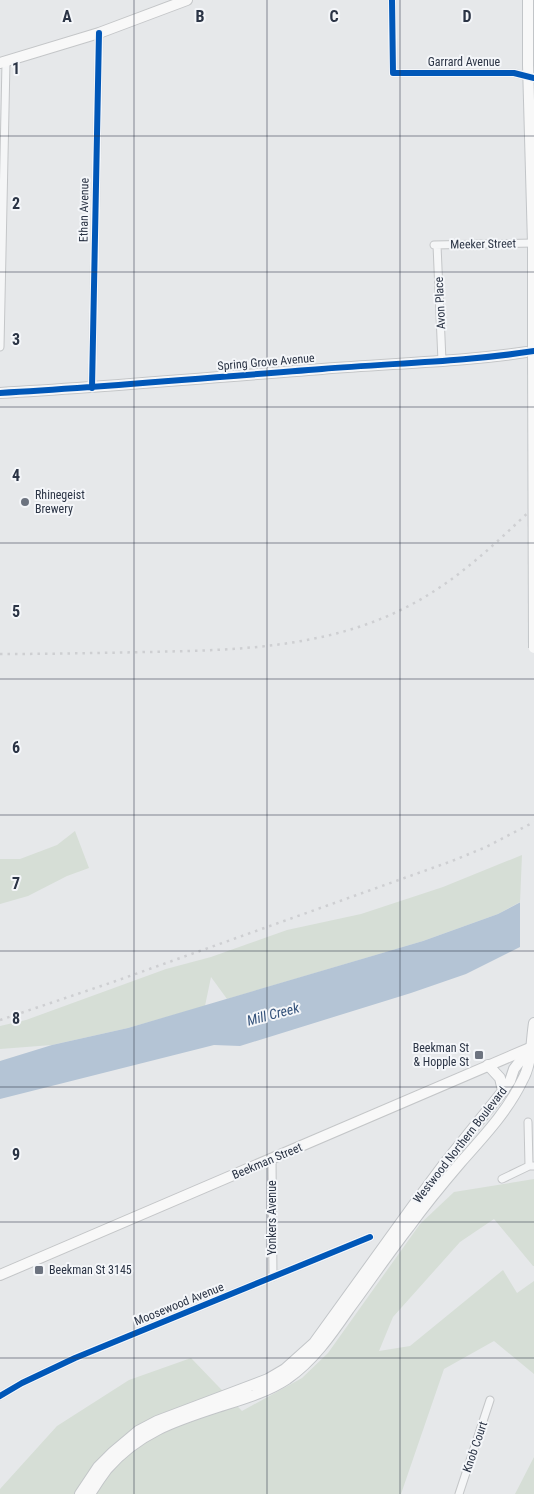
<svg xmlns="http://www.w3.org/2000/svg" width="534" height="1494" font-family="'Roboto Condensed',sans-serif">
<style>
.green{fill:#d6ded6}
.water{fill:#b4c4d5}
.pier{fill:#e6e8ea}
.lines{fill:none;stroke-linecap:round;stroke-linejoin:round}
.street-casing{stroke:#c4c6c8;stroke-width:9}
.secondary-casing{stroke:#c4c6c8;stroke-width:12}
.primary-casing{stroke:#c2c5c8;stroke-width:12}
.street{stroke:#f5f6f7;stroke-width:7}
.secondary{stroke:#f8f8f8;stroke-width:10}
.primary{stroke:#f8f8f8;stroke-width:10}
.rail{stroke:#cecfd2;stroke-width:2.5;stroke-dasharray:2.5 5;stroke-linecap:butt}
.primary-bridge-casing{stroke:#c2c5c8;stroke-width:12;stroke-linecap:butt}
.primary-bridge{stroke:#f8f8f8;stroke-width:10}
.cycleway-casing{stroke:#f4f6f9;stroke-width:9}
.cycleway{stroke:#0057b8;stroke-width:6}
.grid{fill:none;stroke:#2b3445;stroke-width:1;stroke-opacity:0.55}
.poi-dot{fill:#6c737f;stroke:#f4f6f9;stroke-width:2}
.labels{text-anchor:middle;stroke-width:4;stroke-linejoin:round;paint-order:stroke}
.street-label{font-size:12px;fill:#2b3445;stroke:#f4f6f9}
.poi-label{font-size:12px;fill:#2b3445;stroke:#f4f6f9;text-anchor:start}
.water-label{font-size:14px;font-style:italic;fill:#34527a;stroke:#f4f6f9}
.grid-label{font-size:16px;text-anchor:middle;font-weight:bold;fill:#2b3445;stroke:#f4f6f9;stroke-width:4;stroke-linejoin:round;paint-order:stroke}
</style>
<rect width="100%" height="100%" fill="#e6e8ea"/>
<path class="green" d="M75 831 89 868 67 876 28 896 0 904V859H20L57 845Z
M522 855 520 902 498 914 423 941 227 999 211 977 205 1006 128 1028 52 1045 0 1049V1026L26 1020 166 969 211 957 287 930 361 914 443 887Z
M534 1179V1266H533L494 1219 460 1242 393 1317 379 1351 410 1346 503 1270 517 1293 534 1281V1374L494 1341 444 1369 401 1494H0V1489L57 1426 129 1380 191 1358 242 1411 302 1378 328 1353 420 1224 454 1192Z
M534 1457V1494H515Z"/>
<path class="water" d="M534 895V940L466 974 411 993 240 1046 214 1045 0 1099V1061L52 1045 128 1028 423 941 498 914Z"/>
<path class="pier" d="M534 893V943L520 950V900Z"/>
<g class="lines">
<defs>
<path id="street" d="M392 0 393 73H514L534 78
M434 245 534 243
M437 245 442 361
M0 347 6 62
M92 388 99 33
M528 1122 529 1166
M272 1159 273 1277
M502 1179 529 1166H534
M0 1396 22 1383 75 1358 370 1237
M459 1494 490 1400"/>
<path id="secondary" d="M0 63 99 33 187 0
M0 393C108 387 215 377 322 369 393 363 464 362 534 351
M0 1275 532 1047"/>
<path id="primary" d="M528 0V65L533 244V345
M488 1065 500 1078 503 1091
M80 1494 98 1467 113 1452 138 1431 157 1421 268 1379 285 1369 314 1343 415 1203 444 1164 503 1091 510 1081 514 1069 530 1048
M90 1494C95 1486 101 1477 107 1469 140 1431 178 1420 224 1405 246 1398 267 1392 287 1379 313 1361 331 1335 349 1309 369 1282 388 1254 409 1227 425 1205 443 1183 461 1162 483 1137 507 1112 522 1081 532 1064 531 1042 534 1023"/>
</defs>
<use href="#street" class="street-casing"/>
<use href="#secondary" class="secondary-casing"/>
<use href="#primary" class="primary-casing"/>
<use href="#street" class="street"/>
<use href="#secondary" class="secondary"/>
<use href="#primary" class="primary"/>
<path class="rail" d="M0 654C49 654 98 653 148 652 240 650 334 648 416 602 461 577 497 542 534 507
M0 1020 113 982 452 861 486 847 534 822"/>
<defs>
<path id="primary-bridge" d="M533 345 534 648"/>
</defs>
<use href="#primary-bridge" class="primary-bridge-casing"/>
<use href="#primary-bridge" class="primary-bridge"/>
<defs>
<path id="cycleway" d="M392 0 393 73H514L534 78
M92 388 99 33
M0 393C108 387 215 377 322 369 393 363 464 362 534 351
M0 1396 22 1383 75 1358 370 1237"/>
</defs>
<use href="#cycleway" class="cycleway-casing"/>
<use href="#cycleway" class="cycleway"/>
</g>
<path class="grid" d="M134 0V1494M267 0V1494M400 0V1494M0 136H534M0 272H534M0 407H534M0 543H534M0 679H534M0 815H534M0 951H534M0 1087H534M0 1222H534M0 1358H534"/>
<g class="poi-dot">
<circle cx="25" cy="502" r="5"/>
<rect x="474" y="1050" width="10" height="10" rx="2.5"/>
<rect x="34" y="1265" width="10" height="10" rx="2.5"/>
</g>
<g class="labels">
<g class="street-label">
<text x="464" y="66">Garrard Avenue</text>
<text transform="translate(84 210) rotate(-89)" y="4">Ethan Avenue</text>
<text transform="translate(483 244) rotate(-1)" y="4">Meeker Street</text>
<text transform="translate(440 303) rotate(-93)" y="4">Avon Place</text>
<text transform="translate(266 362) rotate(-5)" y="4">Spring Grove Avenue</text>
<text transform="translate(460 1145) rotate(-52)" y="4">Westwood Northern Boulevard</text>
<text transform="translate(267 1161) rotate(-23)" y="4">Beekman Street</text>
<text transform="translate(272 1218) rotate(-90)" y="4">Yonkers Avenue</text>
<text transform="translate(179 1304) rotate(-22)" y="4">Moosewood Avenue</text>
<text transform="translate(475 1447) rotate(-71)" y="4">Knob Court</text>
</g>
<g class="poi-label">
<text x="35" y="499">Rhinegeist<tspan x="35" dy="14">Brewery</tspan></text>
<text x="469" y="1052" text-anchor="end">Beekman St<tspan x="469" dy="14">&amp; Hopple St</tspan></text>
<text x="49" y="1274">Beekman St 3145</text>
</g>
<g class="water-label">
<text transform="translate(273 1014) rotate(-15)" y="5">Mill Creek</text>
</g>
</g>
<g class="grid-label">
<text x="67" y="22">A</text>
<text x="200" y="22">B</text>
<text x="334" y="22">C</text>
<text x="467" y="22">D</text>
<text x="16" y="74">1</text>
<text x="16" y="209">2</text>
<text x="16" y="345">3</text>
<text x="16" y="481">4</text>
<text x="16" y="617">5</text>
<text x="16" y="753">6</text>
<text x="16" y="889">7</text>
<text x="16" y="1024">8</text>
<text x="16" y="1160">9</text>
</g>
</svg>
